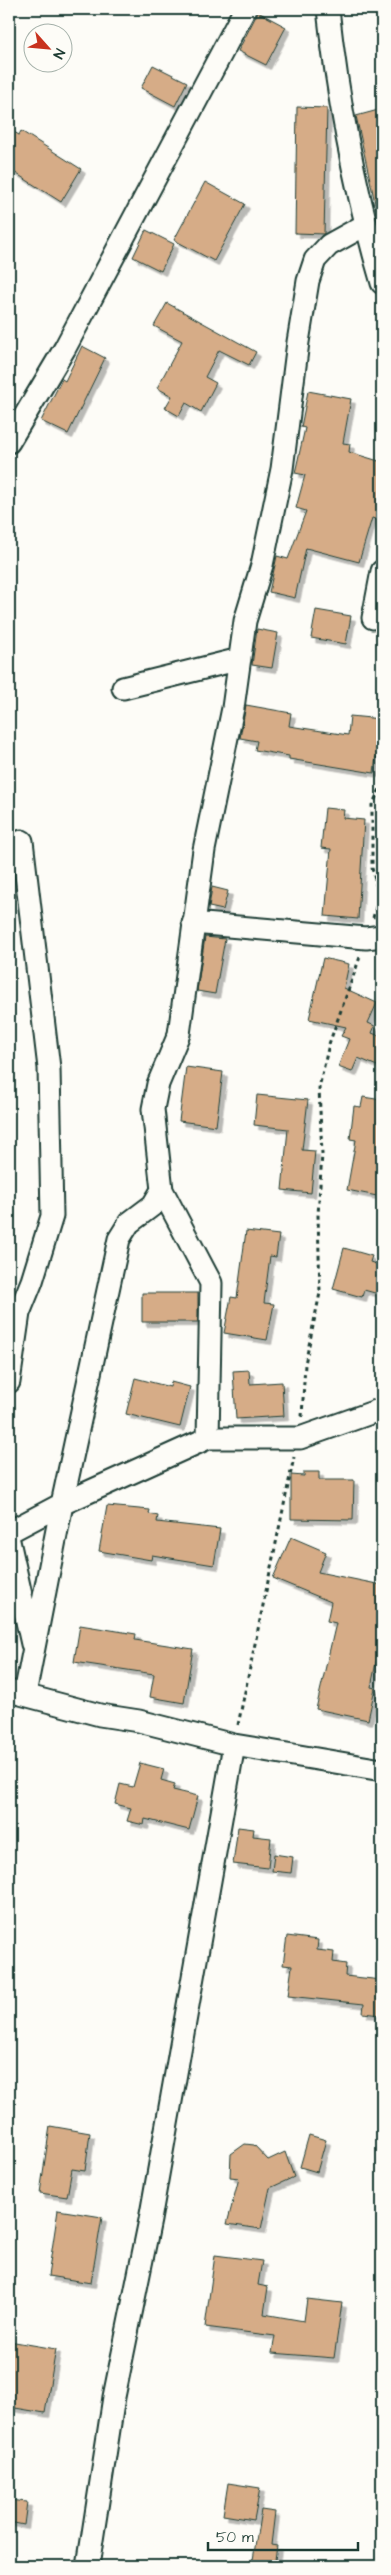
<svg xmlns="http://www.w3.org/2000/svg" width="391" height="2575" font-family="'Architects Daughter',sans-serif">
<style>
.building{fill:#d6ac87;stroke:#1f3d34;filter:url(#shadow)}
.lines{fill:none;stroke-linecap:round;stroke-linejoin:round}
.street-casing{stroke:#1f3d34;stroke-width:25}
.path{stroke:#1f3d34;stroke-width:3;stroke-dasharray:4 4;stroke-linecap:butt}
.street{stroke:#fdfcf7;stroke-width:21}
</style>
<defs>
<filter id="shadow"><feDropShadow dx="4.5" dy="4.5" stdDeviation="0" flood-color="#0004"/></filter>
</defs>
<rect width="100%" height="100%" fill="#fdfcf7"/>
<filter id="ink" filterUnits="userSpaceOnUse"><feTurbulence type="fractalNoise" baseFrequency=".02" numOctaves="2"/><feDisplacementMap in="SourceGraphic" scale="10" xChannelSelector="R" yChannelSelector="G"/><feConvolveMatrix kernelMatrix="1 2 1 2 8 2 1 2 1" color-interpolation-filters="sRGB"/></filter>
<g filter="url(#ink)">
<path class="building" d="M258 12 286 27 266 65 238 51Z
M153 65 187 82 175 106 141 88Z
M297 107 327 108 324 234 295 233Z
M382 109V212H377L356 116Z
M9 129 19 135 21 131 81 169 61 202 9 169Z
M205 182 245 204 214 261 174 240Z
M146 230 174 244 161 271 133 257Z
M167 303 256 352 249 365 219 350 205 377 216 383 201 412 186 403 179 416 165 408 172 396 157 388 182 341 154 326Z
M82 346 105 358 68 434 41 421 62 379 65 381Z
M308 391 351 399 343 443 350 444 349 452 382 462V504L378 520 372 518 359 562 306 548 295 598 269 592 277 556 288 559 306 511 296 508 305 475 295 473 305 428 301 427Z
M316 610 351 616 346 644 311 638Z
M257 629 278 633 272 668 252 665Z
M246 705 291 713 289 726 348 735 350 716 381 719 378 742H382V758L376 757 374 773 289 759V756L255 750 257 741 240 738Z
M325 808 344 810 343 818 364 820 358 919 325 916 331 849 321 848Z
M212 887 228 891 223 910 209 907Z
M205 937 225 939 215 994 197 991Z
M323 958 349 964 344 988 377 1003 368 1023 375 1026 372 1033 382 1037V1068L358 1058 352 1072 338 1067 349 1039 341 1036 346 1027 309 1019Z
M186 1067 223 1072 216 1126 179 1121Z
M257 1095 308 1100 302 1150 315 1151 311 1193 282 1190 288 1129 254 1125Z
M363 1097 382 1100V1197L347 1190 356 1140 350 1139 354 1106 361 1107Z
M246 1231 279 1235 276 1257 270 1256 264 1303 274 1304 267 1340 224 1333 231 1297 237 1298Z
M344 1248 372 1256 370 1262 382 1266V1295L364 1290 362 1297 333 1289Z
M142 1293H198V1322H142Z
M249 1370 250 1384 282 1382 284 1416 236 1419 233 1371Z
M135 1378 170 1387 171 1382 190 1387 180 1427 126 1414Z
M304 1472H319V1480H354L353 1520 291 1519V1475L304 1476Z
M107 1506 150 1510 149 1514 158 1516 157 1522 220 1529 214 1565 152 1555 151 1560 99 1551Z
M291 1537 326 1552 318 1572 382 1585V1634L371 1687 375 1688 368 1720 316 1709 336 1623 327 1621 331 1602 273 1578Z
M80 1625 136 1634 135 1640 193 1649 184 1703 150 1697 154 1674 74 1662Z
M140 1763 164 1769 161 1780 175 1784 173 1790 198 1796 189 1830 145 1819 144 1825 127 1821 131 1808 115 1804 120 1784 133 1787Z
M238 1827 254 1829 253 1836 271 1838 268 1868 233 1864Z
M274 1854 293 1857 291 1873 272 1871Z
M287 1936 318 1940 317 1950 334 1952 333 1962 346 1964 345 1976 382 1980V2015L363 2013 364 2004 288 1996 292 1966 283 1965Z
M50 2126 90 2133 85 2171 72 2169 67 2197 40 2193Z
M309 2135 326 2140 317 2172 300 2167Z
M245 2144 254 2145 268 2160 285 2152 294 2177 270 2188 261 2229 227 2224 239 2178 230 2177 231 2154Z
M58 2210 102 2217 91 2283 48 2276Z
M215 2255 262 2261 258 2285 268 2287 264 2314 304 2321 307 2299 342 2303 334 2358 272 2353 275 2336 205 2327Z
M9 2341 56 2349 45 2413 9 2407Z
M228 2483 260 2488 254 2520 223 2515Z
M9 2500 27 2502 24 2525 9 2522Z
M261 2510 275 2512 271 2545 277 2546 274 2566H252Z"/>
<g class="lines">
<defs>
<path id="street" d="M328 9C338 102 356 194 382 283
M9 442 65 348 245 9
M373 618 382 571
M123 688 240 659
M193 923 366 938 382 936
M162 1190 211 1283 208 1438
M9 1382 19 1313 32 1281 52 1216 49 1068 22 841
M9 1532 62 1504 208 1438H300L382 1409
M9 1541 32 1644
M9 1691 100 1715 139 1721 234 1745 382 1770
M25 1694 62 1504 119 1239 129 1223 153 1205 162 1190 153 1109 158 1084 179 1034 204 850 233 708 245 621 262 565 282 469 298 342 308 281 315 260 329 245 365 225
M88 2566 114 2397 150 2220 234 1745"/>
</defs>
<use href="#street" class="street-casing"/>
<path class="path" d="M378 635 382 653
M373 918 379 896 372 868V805L382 785
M302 1417 305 1364 320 1293 318 1215 322 1154 319 1088 329 1044 360 957
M238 1725 294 1457"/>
<use href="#street" class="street"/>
</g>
</g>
<rect width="391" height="2575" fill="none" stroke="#fdfcf7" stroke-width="30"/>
<rect x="15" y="15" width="361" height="2545" fill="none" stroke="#1f3d34" stroke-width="2" filter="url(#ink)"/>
<g transform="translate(48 48) rotate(117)"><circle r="24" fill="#fdfcf7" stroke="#a4b0a9"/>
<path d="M0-4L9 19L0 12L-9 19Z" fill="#c8321e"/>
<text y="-8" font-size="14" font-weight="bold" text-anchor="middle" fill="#1f3d34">N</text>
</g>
<path d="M208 2542v8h150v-8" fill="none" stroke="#1f3d34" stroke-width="2.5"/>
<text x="216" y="2542" font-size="15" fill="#1f3d34" stroke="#fdfcf7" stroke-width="4" paint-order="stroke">50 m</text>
</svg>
